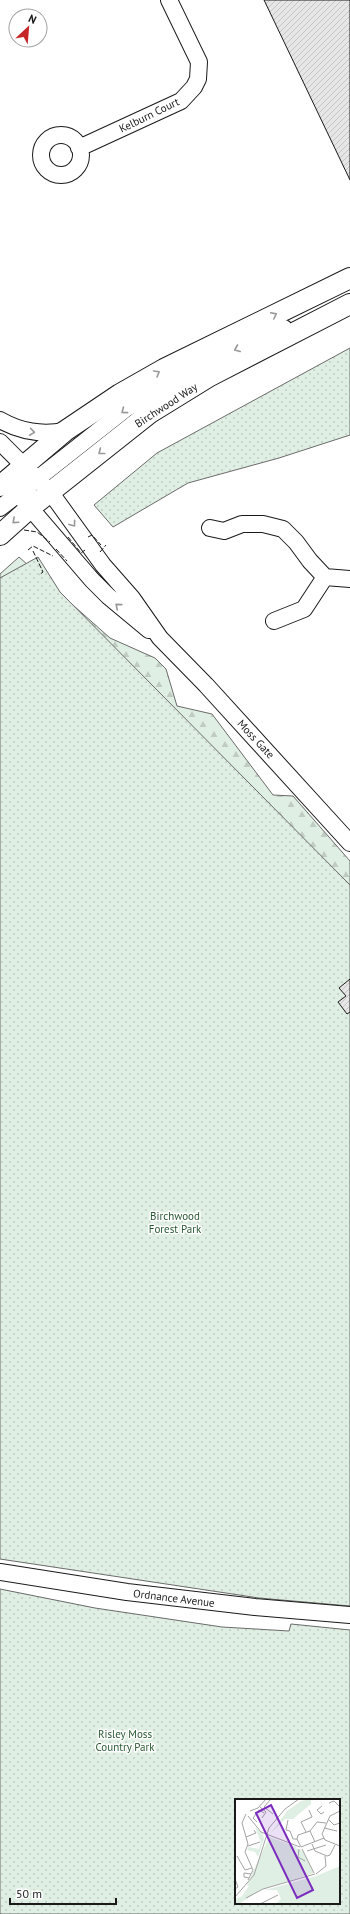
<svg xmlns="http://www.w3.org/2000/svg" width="350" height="1914" font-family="'PT Sans',sans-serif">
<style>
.forest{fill:url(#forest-firs);stroke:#6a6a6a}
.park{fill:url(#park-dots);stroke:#6a6a6a;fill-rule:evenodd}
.building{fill:url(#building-hatch);stroke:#1a1a1a}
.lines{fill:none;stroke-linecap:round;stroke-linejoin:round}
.minor-casing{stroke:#1a1a1a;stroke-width:18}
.major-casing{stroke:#1a1a1a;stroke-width:22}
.minor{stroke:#fff;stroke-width:16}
.major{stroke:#fff;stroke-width:20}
.fence{stroke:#1a1a1a;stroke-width:1;stroke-dasharray:5 2;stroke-linecap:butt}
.oneway{stroke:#989898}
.labels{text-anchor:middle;stroke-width:3;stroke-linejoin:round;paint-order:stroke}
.street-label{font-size:11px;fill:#1a1a1a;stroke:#fff}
.park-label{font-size:11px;fill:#2b5a34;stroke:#fff}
.inset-road{fill:none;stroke:#a3a3a3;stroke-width:1}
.view{fill:#7b2cbf;fill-opacity:0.15;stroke:#7b2cbf;stroke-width:2}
.inset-edge{fill:none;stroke:#1a1a1a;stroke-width:2}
</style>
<defs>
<pattern id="forest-firs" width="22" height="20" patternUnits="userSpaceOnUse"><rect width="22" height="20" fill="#e0efe3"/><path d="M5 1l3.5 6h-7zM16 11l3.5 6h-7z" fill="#c0ccc2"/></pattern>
<pattern id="park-dots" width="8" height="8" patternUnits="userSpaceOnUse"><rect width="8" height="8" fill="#e0efe3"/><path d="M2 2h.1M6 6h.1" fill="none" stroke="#c0ccc2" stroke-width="1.8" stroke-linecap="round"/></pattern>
<pattern id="building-hatch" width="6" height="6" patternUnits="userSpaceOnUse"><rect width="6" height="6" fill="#e6e6e6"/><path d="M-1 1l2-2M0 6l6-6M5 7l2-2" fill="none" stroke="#c5c5c5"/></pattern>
</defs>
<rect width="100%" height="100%" fill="#fff"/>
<path class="forest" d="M19 557 110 638 155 658 166 669 177 706 212 714 273 795 293 796 350 861V920L0 710V574Z"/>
<path class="park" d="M350 348V435L279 458 188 483 113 527 94 505 157 453Z
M38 557 60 592 350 885V1606L259 1598 0 1559V578Z
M0 1589 95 1608 222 1627 289 1631 291 1624 350 1630V1914H0ZM236 1800H339V1903H236Z"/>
<path class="building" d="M264 0H350V180Z
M350 979V1012L347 1014 338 1002 346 996 339 988Z"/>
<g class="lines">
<defs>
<path id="minor" d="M41 155a20 20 0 1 1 40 0a20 20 0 1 1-40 0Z
M79 148 181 101 194 87 198 79 199 62 169 0
M0 420C21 432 41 435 65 431
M0 442 51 493 103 565 132 598 160 638 206 685 350 843
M6 480 18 485 32 483 127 408 202 364 284 328
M7 481 92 580 108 596 149 630
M0 508 18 494 28 490
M210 528 224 531 242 524H263L283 529 296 542 310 561 325 577
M274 621 304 609 325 577 350 579
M0 1572 127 1592 255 1607 350 1615"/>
<path id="major" d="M0 486 65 431 120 394 164 369 350 278
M0 535 30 508 150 413 210 376 350 304"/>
</defs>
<use href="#minor" class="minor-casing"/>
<use href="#major" class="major-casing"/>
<use href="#minor" class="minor"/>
<use href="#major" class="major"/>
<path class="fence" d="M24 530 37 532 50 542
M68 537 81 553 85 550
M88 537 92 535 101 545
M56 549 67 561
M28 550 33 546 53 556
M33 551 43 572 39 575
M100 552 106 545"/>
</g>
<defs><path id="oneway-chevron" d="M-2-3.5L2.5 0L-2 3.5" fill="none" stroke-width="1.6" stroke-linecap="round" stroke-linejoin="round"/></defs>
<g class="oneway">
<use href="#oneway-chevron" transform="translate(274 315) rotate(-26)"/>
<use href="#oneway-chevron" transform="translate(237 349) rotate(157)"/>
<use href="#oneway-chevron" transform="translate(157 373) rotate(-30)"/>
<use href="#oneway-chevron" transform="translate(124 411) rotate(143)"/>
<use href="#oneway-chevron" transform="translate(32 432) rotate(8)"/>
<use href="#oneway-chevron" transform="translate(101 452) rotate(142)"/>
<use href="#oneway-chevron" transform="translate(15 521) rotate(138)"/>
<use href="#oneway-chevron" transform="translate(73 524) rotate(54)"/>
<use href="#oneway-chevron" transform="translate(118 606) rotate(-139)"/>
</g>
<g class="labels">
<g class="street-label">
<text transform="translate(149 115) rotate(-26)" y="4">Kelburn Court</text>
<text transform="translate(166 405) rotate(-33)" y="4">Birchwood Way</text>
<text transform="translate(256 739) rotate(47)" y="4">Moss Gate</text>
<text transform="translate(174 1598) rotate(7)" y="4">Ordnance Avenue</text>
</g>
<g class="park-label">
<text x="175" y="1220">Birchwood<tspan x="175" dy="13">Forest Park</tspan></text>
<text x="125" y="1738">Risley Moss<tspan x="125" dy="13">Country Park</tspan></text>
</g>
</g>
<g transform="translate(235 1799)">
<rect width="105" height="105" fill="#fff"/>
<path d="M20 28 28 35 29 40 23 58 20 53 12 51 14 48 24 50 26 44ZM34 38 62 48 29 89 4 105H0V101L7 97 16 84Z" fill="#e0efe3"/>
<path d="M76 0V5L58 20H50L36 34 52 12 66 2ZM34 38 68 52 79 74 19 93 12 86ZM105 67V105H40L46 100 42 91H30L81 77Z" fill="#e0efe3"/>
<path class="inset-road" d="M36 0 29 8 38 15M94 4 99 2 105 8M87 7 82 11 86 15 89 13M25 8 31 13 27 19M15 12 23 9 31 0M105 12 95 17 87 35 90 41 105 47M13 17 26 33 65 48M93 20 99 26 105 24M53 21 51 31 55 32 58 40H62M22 23 18 19 24 11 29 14M89 29 102 32M75 32 80 43M71 33 66 23 77 18 74 11M11 38 21 34 19 31M77 45 80 52 92 57 95 56 100 46M13 47 25 43M66 48 62 40 63 36 75 32 82 23 91 24M66 48 89 39M64 50 63 58 70 62M67 50 79 74M72 52 91 46M10 53 13 45 7 24 11 15M10 53 18 71 13 81M2 57 10 71 17 69M81 75 91 67 90 57M14 79 9 78V74L16 75M0 80 3 88 0 90M0 98 19 76 34 29 50 10 64 0M11 99 28 90 80 75M25 105 43 96"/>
<path class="view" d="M36 6 78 91 62 99 21 14Z"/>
<rect width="105" height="105" class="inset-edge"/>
</g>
<g transform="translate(28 28) rotate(26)"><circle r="19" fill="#ffffff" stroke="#a3a3a3"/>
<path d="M0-3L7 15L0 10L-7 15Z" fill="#c62828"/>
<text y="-6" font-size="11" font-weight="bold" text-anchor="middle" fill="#1a1a1a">N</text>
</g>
<path d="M10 1898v6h106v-6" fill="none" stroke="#1a1a1a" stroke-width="2"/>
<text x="16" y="1898" font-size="12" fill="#1a1a1a" stroke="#ffffff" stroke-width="3" paint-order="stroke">50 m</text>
</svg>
